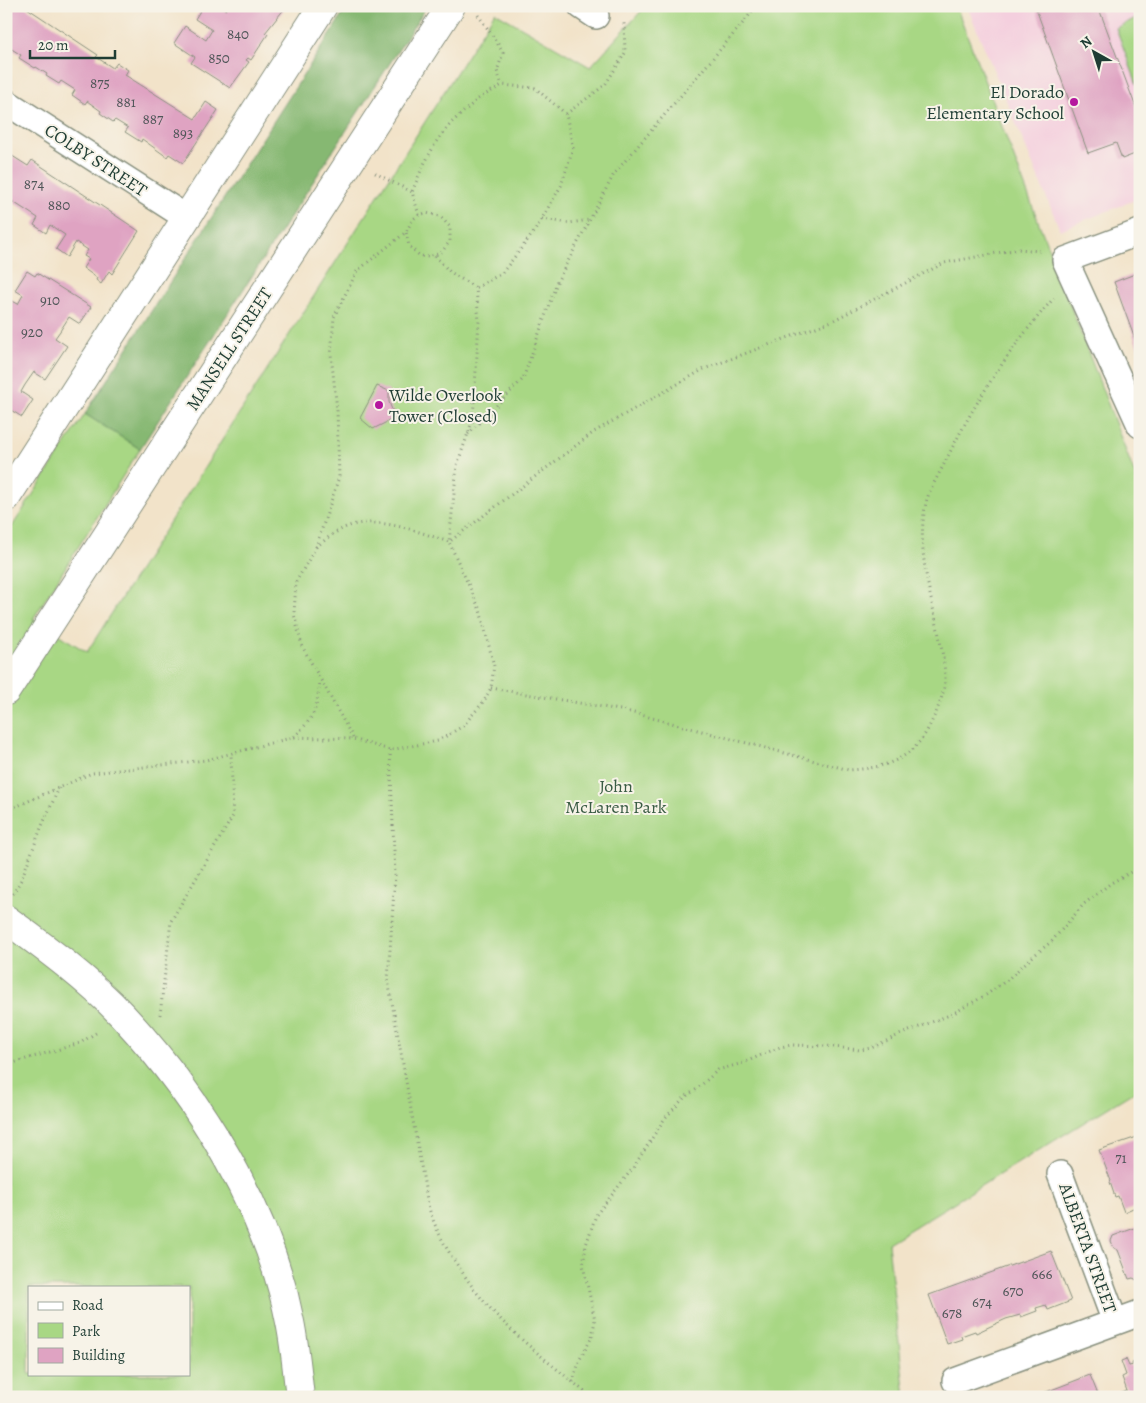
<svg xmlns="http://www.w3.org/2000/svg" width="1146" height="1403" font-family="Alegreya,serif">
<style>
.built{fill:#f4cfde}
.green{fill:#a8d784;stroke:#648a5c;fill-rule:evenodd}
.forest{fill:#86b872;stroke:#527a53}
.building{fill:#dfa3c2}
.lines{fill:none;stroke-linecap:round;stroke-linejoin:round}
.minor-casing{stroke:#88907e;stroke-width:28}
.tertiary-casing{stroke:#88907e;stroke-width:30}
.path{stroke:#88907e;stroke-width:3;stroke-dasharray:1 4;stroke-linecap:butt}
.minor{stroke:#fff;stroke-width:25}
.tertiary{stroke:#fff;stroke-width:28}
.poi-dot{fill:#b5179e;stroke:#f7f3e8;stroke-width:2}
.labels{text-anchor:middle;stroke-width:4;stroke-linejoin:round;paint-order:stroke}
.number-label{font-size:15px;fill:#4f5658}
.poi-label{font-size:18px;fill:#1f3d34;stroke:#f7f3e8;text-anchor:end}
.street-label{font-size:18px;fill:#1f3d34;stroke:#f7f3e8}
.park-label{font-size:18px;fill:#3a5c44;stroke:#f7f3e8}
</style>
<rect width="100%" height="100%" fill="#f7f3e8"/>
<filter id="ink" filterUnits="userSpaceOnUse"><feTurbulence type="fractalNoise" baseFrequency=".02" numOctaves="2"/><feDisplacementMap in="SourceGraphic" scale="10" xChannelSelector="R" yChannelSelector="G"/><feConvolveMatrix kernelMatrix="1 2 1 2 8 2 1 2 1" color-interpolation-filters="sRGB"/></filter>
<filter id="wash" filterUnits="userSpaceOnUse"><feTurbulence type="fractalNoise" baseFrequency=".0096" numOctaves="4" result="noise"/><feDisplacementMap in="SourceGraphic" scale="20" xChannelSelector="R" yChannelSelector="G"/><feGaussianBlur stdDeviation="1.12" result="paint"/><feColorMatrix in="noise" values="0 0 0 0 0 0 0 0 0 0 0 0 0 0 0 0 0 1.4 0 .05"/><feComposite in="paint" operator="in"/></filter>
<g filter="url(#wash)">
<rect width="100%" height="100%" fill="#f2e3c9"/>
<path class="built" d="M967 6H1140V198L1060 230Z"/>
<path class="green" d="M646 6H956L1140 488V1088L888 1243 905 1397H6V536L85 414 140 449 33 619 87 652 495 12 590 67ZM29 1287H189V1374H29Z
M1140 16V92L1116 28Z"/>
<path class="forest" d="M348 6H427L140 449 85 414Z"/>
<g id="blocks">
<path class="building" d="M6 6H24L98 55 96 57 113 68 117 63 128 70 125 75 195 119 206 102 218 110 183 163 169 154 167 157 142 139 141 142 125 132 128 128 115 120 113 122 100 113 101 111 87 101 85 104 72 95 75 90 61 81 59 84 46 76 47 74 36 67 35 68 19 58 21 55 7 46 6 48Z
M203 6H220L226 10 229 6H282L285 8 265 33 268 34 251 60 248 58 246 60 249 62 230 88 191 63 195 57 174 43 185 26 206 40 212 30 195 19Z
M1035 6H1098L1138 113 1140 112V152L1122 159 1116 143 1088 153Z
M6 152 28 166 32 160 139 231 112 274 109 271 101 284 96 280 97 278 83 268 89 259 84 256 88 250 76 242 67 257 56 249 65 235 50 225 46 233 34 225 38 218 7 198 11 192 6 188Z
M27 271 35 276 37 273 91 307 80 324 69 317 60 331 55 338 67 346 45 379 34 372 25 385 21 392 33 400 22 417 6 407V300L7 298 18 304 23 295 15 290Z
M1140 272V353L1114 282Z
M377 386 389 391V402L394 415 393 419 373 429 360 418Z
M1140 1136V1205L1124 1212 1118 1196 1115 1197 1110 1182 1111 1181 1099 1150Z
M1140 1226V1279L1137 1280 1133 1278 1129 1279 1118 1250 1114 1248 1111 1241 1113 1236Z
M1051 1251 1071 1301 1048 1310 1046 1305 1036 1308 1037 1311 1021 1317 1020 1315 1006 1319 976 1333 975 1331 961 1336 962 1339 947 1344 929 1295Z
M1126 1359 1129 1366 1133 1365 1132 1363 1140 1360V1397H1133L1132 1395 1112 1397 1127 1391 1122 1377 1126 1375 1121 1361Z
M1090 1375 1099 1397H1033Z"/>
</g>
</g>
<g filter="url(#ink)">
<use href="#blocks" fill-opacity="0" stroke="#88907e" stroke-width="1"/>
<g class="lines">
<defs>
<path id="minor" d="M581 6 596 16
M6 102 187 218
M1140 232 1065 260 1140 425
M1060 1174 1115 1322
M955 1381 1140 1313"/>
<path id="tertiary" d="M6 498 323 6
M6 691 451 6
M6 919C47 949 88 979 123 1016 200 1099 268 1209 290 1322 295 1346 297 1372 300 1397"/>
</defs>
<use href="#minor" class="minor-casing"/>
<use href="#tertiary" class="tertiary-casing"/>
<path class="path" d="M478 15 495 39 503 53 497 71 502 85
M566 114 605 85 625 53 624 23
M375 173 412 192
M419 215 412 192 422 168 436 142 451 123 478 99 502 85 535 88 566 114 573 148 561 186 534 232 502 273 476 288
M542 219 569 223 590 220
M435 256 450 272 476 288
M468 434 523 379 557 282 614 174 748 17 755 6
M316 547C324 541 333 533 342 529 373 513 419 532 449 542L594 432 704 369 832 321 944 263 1018 249 1040 251
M491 688 626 711 849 770C884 768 910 761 928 729 936 713 944 697 945 679 945 663 941 646 938 630 929 588 916 546 926 503 929 489 939 475 945 462 975 402 1009 348 1054 298
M294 737C316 715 316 711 320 681
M353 738 302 646 294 614 296 582 316 547 339 477 337 410 331 354 334 317 357 271 406 232 413 219 419 215 426 213 440 216 450 227V241L441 253 428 257 420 256 409 246 406 232
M390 750 395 875 388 980 428 1205C434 1226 444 1245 456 1263 465 1276 473 1289 483 1300 514 1337 554 1366 591 1397
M6 811 92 773 206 760 294 737 353 739 390 750 438 741 463 726 484 701 491 688 494 666 480 610 449 542 457 465 473 419 479 321 476 288
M13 894 21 880 41 828 59 788
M160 1015 171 921 233 816 231 753
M6 1073 13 1063 80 1043 99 1031
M573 1382 580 1359 592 1337 595 1320 583 1265 586 1245 596 1215 633 1168 665 1118 685 1097 697 1089 718 1070 743 1063 780 1047 792 1045 826 1046 860 1050 871 1048 899 1035 952 1014 986 995 1007 980 1031 958 1052 941 1084 904 1111 883 1140 867"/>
<use href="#minor" class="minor"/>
<use href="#tertiary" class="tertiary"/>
</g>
</g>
<g class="poi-dot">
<circle cx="1074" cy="102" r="5"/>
<circle cx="379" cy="405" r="5"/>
</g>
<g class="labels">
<g class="number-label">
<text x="238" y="39">840</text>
<text x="219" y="63">850</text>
<text x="100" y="88">875</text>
<text x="126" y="107">881</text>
<text x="153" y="124">887</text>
<text x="183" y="138">893</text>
<text x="34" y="189">874</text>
<text x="59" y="210">880</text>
<text x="50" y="305">910</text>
<text x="32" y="337">920</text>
<text x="1121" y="1163">71</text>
<text x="1042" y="1279">666</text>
<text x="1013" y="1296">670</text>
<text x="982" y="1307">674</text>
<text x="952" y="1318">678</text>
</g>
<g class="poi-label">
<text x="1064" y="98">El Dorado<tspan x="1064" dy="21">Elementary School</tspan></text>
<text x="389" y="401" text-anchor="start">Wilde Overlook<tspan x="389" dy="21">Tower (Closed)</tspan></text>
</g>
<g class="street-label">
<text transform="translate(96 160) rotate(33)" y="6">COLBY STREET</text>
<text transform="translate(229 349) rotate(-57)" y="6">MANSELL STREET</text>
<text transform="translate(1088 1248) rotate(70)" y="6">ALBERTA STREET</text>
</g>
<g class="park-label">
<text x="616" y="792">John<tspan x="616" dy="21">McLaren Park</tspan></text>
</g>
</g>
<rect width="1146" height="1403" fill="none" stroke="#f7f3e8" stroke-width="25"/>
<rect x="28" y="1286" width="162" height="90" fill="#f7f3e8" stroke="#a1aaa0"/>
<rect x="38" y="1302" width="25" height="8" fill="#ffffff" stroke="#a1aaa0"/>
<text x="72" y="1310" font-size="15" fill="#1f3d34">Road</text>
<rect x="38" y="1323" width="25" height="15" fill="#a8d784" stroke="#a1aaa0"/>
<text x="72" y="1336" font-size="15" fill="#1f3d34">Park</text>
<rect x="38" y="1348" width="25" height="15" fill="#dfa3c2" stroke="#a1aaa0"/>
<text x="72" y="1360" font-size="15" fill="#1f3d34">Building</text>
<g transform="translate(1094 52) rotate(321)" stroke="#f7f3e8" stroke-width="4" paint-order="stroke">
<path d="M0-4L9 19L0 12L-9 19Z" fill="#1f3d34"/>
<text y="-8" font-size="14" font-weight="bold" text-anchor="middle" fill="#1f3d34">N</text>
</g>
<path d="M30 50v8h85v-8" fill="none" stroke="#1f3d34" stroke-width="2.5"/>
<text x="38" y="50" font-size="15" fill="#1f3d34" stroke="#f7f3e8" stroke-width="4" paint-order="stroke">20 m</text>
</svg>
